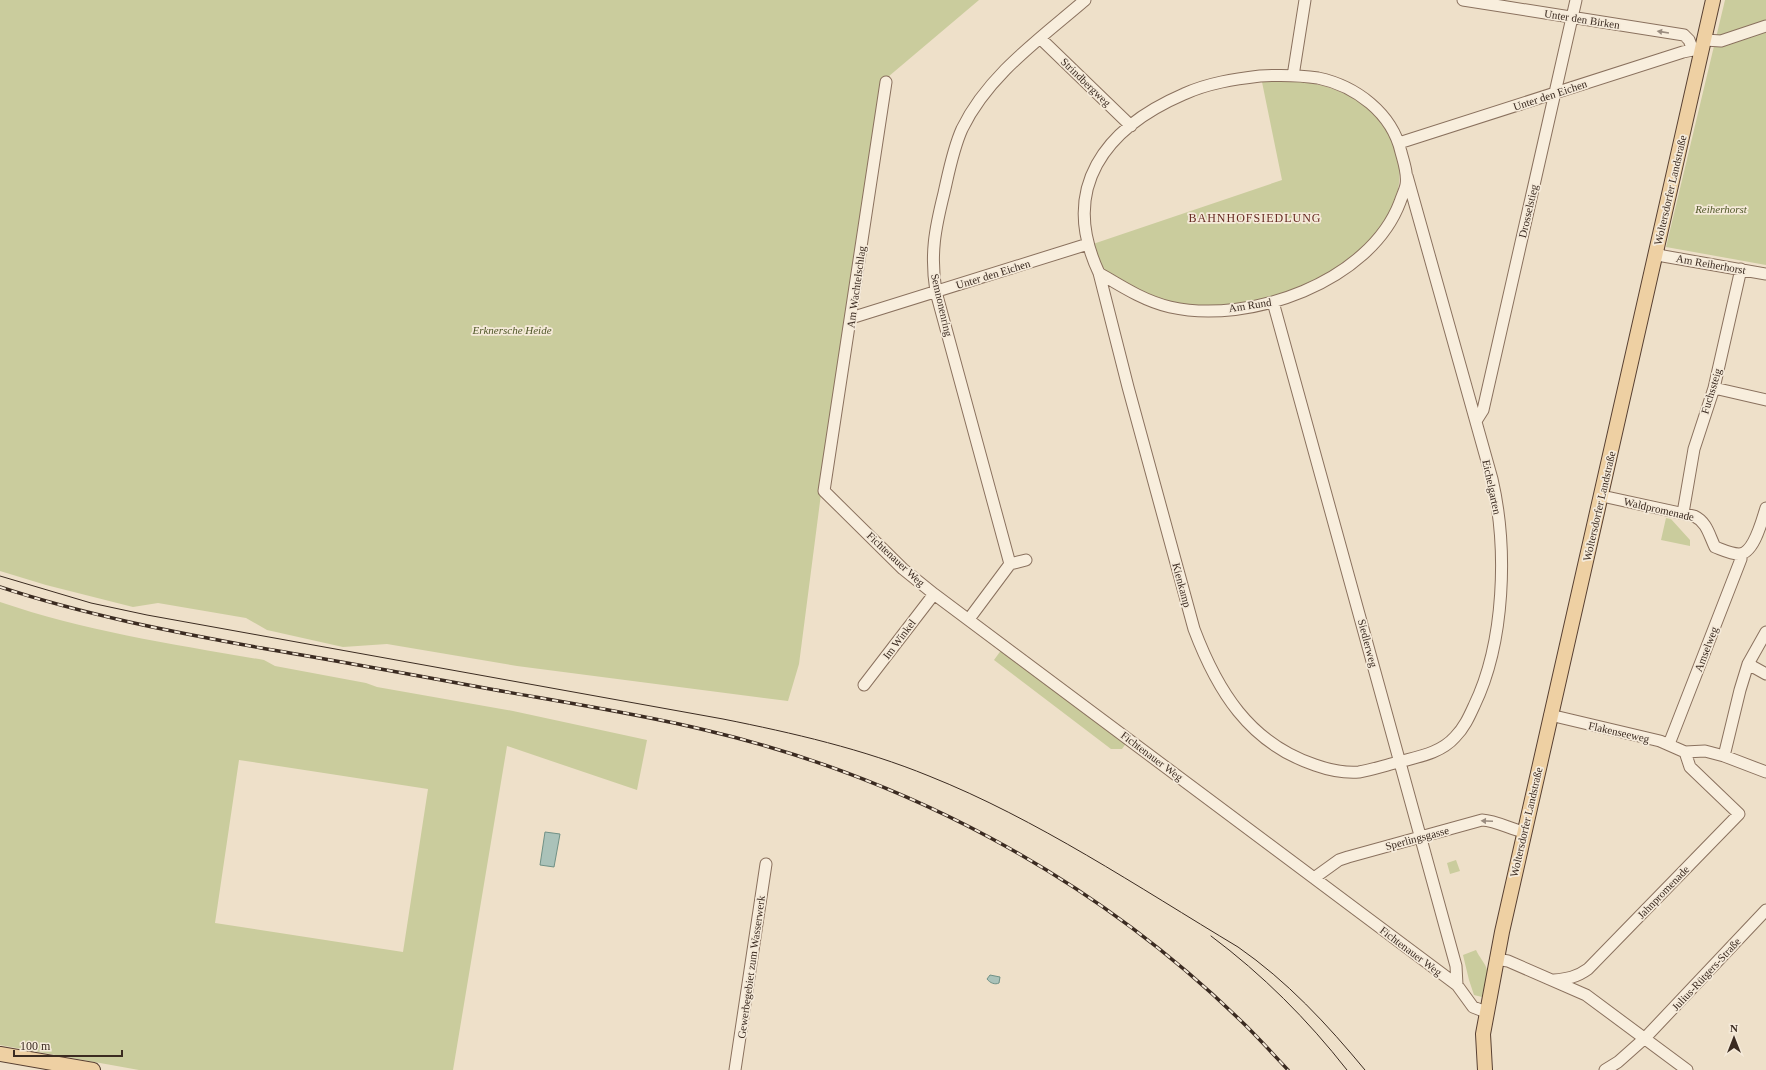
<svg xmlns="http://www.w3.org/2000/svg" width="1766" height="1070" font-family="'Times New Roman',serif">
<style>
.green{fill:#cacc9d;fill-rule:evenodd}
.water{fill:#aac2b9;stroke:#709186}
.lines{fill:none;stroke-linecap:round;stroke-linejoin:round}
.minor-casing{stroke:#8a715e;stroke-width:13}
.major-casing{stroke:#584032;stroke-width:16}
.minor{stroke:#f8eedd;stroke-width:11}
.major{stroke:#eed0a3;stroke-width:14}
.tram{stroke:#3b2b21;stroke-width:1}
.rail-casing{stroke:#3b2b21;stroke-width:3.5}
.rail{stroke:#f5ead9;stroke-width:2;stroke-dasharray:6;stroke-linecap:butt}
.oneway{fill:#9a8c7f}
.labels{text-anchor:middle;stroke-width:3.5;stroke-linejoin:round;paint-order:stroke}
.street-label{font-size:11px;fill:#3b2b21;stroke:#f5ead9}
.park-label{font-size:11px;font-style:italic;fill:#4f5628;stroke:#f5ead9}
.neighbourhood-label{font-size:12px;letter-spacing:1px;fill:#662a22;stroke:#f5ead9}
</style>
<rect width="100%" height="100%" fill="#eee0c9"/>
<path class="green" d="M0 0H979L882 82 821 494 799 664 788 701 517 666 387 644 343 647 267 630 246 618 158 603 133 607 46 585 0 571Z
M1725 0H1766V265L1666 247Z
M1289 80C1326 83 1370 97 1389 133 1418 188 1383 240 1336 270 1330 274 1321 277 1314 280 1282 295 1248 306 1213 307 1202 307 1171 304 1162 301 1152 297 1143 292 1134 288 1123 282 1109 277 1102 266 1098 260 1096 251 1093 244L1282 180 1262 82Z
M1666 518 1671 519 1690 540V546L1661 540Z
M0 602C85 631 176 645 264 660L275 666 366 683 377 687 513 711 647 740 637 790 507 746 453 1070H139L0 1045ZM239 760 428 789 403 952 215 923Z
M1002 649 1127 742 1122 749H1111L994 660Z
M1456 860 1460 871 1450 874 1447 863Z
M1476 950C1479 957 1486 964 1487 970 1488 978 1483 990 1482 997L1474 995 1469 980 1463 955Z"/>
<path class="water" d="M545 832 560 834 554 867 540 865Z
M990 975 1000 977 999 983C995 985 990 983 987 979Z"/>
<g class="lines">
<defs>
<path id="minor" d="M1463 0 1684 35 1689 40 1693 50
M1041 39 1131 126
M1705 40 1721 41 1766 26
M1260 76C1279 75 1299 75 1318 78 1356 86 1392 113 1401 152 1404 163 1408 174 1406 185 1405 190 1402 196 1400 202 1370 282 1249 325 1170 307 1144 301 1121 286 1099 273 1059 188 1105 128 1184 94 1208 83 1235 79 1260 76Z
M1293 76 1305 0
M886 82 824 491 903 569 934 594 1457 985 1473 1007 1486 1012
M1399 143 1683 52 1693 50 1702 52
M1656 252 1663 256 1766 274
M1099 273 1128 387 1194 629C1217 690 1249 743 1315 765 1329 770 1344 773 1359 772 1371 770 1383 766 1395 763 1416 757 1440 754 1455 737 1464 728 1469 717 1474 706 1505 642 1508 548 1492 479L1407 176
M1273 302 1456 966 1457 985
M851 318 1088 244
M1714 388 1766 400
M1476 421 1483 410 1576 0
M1602 496 1694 516C1707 522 1709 535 1715 547 1723 550 1731 554 1739 554 1754 554 1762 520 1766 508
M1683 513 1694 449 1714 388 1741 269
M1010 564 1026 560
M969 619 1010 564 936 292C930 254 935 229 944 193 949 171 953 149 962 129 988 75 1041 38 1085 0
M1748 664 1766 674
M864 685 934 594
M1550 715 1660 741 1685 752 1705 751 1724 756 1766 772
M1669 744 1741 559V554
M1724 756 1740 690 1748 664 1766 632
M1314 878 1339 860 1348 857 1482 820C1497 821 1510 829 1524 832
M1496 959 1508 961 1586 995 1687 1070
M1554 980C1567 979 1577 977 1588 969L1739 814 1690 767 1685 752
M735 1070 766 864
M1605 1070 1618 1062 1645 1038 1766 910"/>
<path id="major" d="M0 1054 93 1070
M1485 1070 1483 1034 1502 932 1713 0"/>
</defs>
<use href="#minor" class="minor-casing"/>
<use href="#major" class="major-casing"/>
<use href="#minor" class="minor"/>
<use href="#major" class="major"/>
<path class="tram" d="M0 576 91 603 147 615 723 719C793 733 863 749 929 776 1037 819 1138 887 1238 947 1287 981 1327 1024 1365 1070
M1211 936C1263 975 1307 1019 1347 1070"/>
<defs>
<path id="rail" d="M0 587C85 615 173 632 261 648 338 661 414 675 490 689 562 702 635 713 705 730 905 777 1091 876 1239 1019 1256 1035 1272 1053 1288 1070"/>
</defs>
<use href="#rail" class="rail-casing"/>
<use href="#rail" class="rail"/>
</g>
<defs><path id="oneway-solid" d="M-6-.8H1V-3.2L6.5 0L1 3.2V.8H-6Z"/></defs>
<g class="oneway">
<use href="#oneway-solid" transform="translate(1663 32) rotate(-171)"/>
<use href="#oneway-solid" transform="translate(1487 821) rotate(-178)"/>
</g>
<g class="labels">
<g class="street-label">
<text transform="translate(1582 19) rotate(9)" y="4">Unter den Birken</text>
<text transform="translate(1086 82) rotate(44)" y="4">Strindbergweg</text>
<text transform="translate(1550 95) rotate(-18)" y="4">Unter den Eichen</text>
<text transform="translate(1670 190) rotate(-77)" y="4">Woltersdorfer Landstraße</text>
<text transform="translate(1528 211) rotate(-77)" y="4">Drosselstieg</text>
<text transform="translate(1711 264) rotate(10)" y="4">Am Reiherhorst</text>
<text transform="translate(993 274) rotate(-17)" y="4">Unter den Eichen</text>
<text transform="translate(856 287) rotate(-82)" y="4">Am Wachtelschlag</text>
<text transform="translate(942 305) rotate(77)" y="4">Semnonenring</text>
<text transform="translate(1250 305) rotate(-9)" y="4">Am Rund</text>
<text transform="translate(1711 391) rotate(-73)" y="4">Fuchssteig</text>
<text transform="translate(1492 487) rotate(78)" y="4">Eichelgarten</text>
<text transform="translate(1599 506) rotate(-77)" y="4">Woltersdorfer Landstraße</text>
<text transform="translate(1659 509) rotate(13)" y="4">Waldpromenade</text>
<text transform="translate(896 559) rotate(43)" y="4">Fichtenauer Weg</text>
<text transform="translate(1182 585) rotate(75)" y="4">Kienkamp</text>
<text transform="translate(899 639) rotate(-53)" y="4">Im Winkel</text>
<text transform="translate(1368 643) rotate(75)" y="4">Siedlerweg</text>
<text transform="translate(1706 649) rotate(-69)" y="4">Amselweg</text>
<text transform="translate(1619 732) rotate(13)" y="4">Flakenseeweg</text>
<text transform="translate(1152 756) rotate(37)" y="4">Fichtenauer Weg</text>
<text transform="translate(1526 822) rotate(-77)" y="4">Woltersdorfer Landstraße</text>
<text transform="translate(1417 838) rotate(-15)" y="4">Sperlingsgasse</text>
<text transform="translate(1663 892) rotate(-46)" y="4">Jahnpromenade</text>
<text transform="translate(1411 951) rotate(37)" y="4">Fichtenauer Weg</text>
<text transform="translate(751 967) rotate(-82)" y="4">Gewerbegebiet zum Wasserwerk</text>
<text transform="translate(1706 974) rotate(-47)" y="4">Julius-Rütgers-Straße</text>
</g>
<g class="park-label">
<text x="1721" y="213">Reiherhorst</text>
<text x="512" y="334">Erknersche Heide</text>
</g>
<g class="neighbourhood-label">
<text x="1255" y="222">BAHNHOFSIEDLUNG</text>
</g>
</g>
<g transform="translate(1734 1038)" stroke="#f5ead9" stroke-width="3" paint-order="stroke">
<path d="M0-3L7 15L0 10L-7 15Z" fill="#3b2b21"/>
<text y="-6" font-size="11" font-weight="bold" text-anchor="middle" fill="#3b2b21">N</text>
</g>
<path d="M14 1050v6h108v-6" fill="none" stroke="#3b2b21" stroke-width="2"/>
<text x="20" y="1050" font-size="12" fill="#3b2b21" stroke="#f5ead9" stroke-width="3" paint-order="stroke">100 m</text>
</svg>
